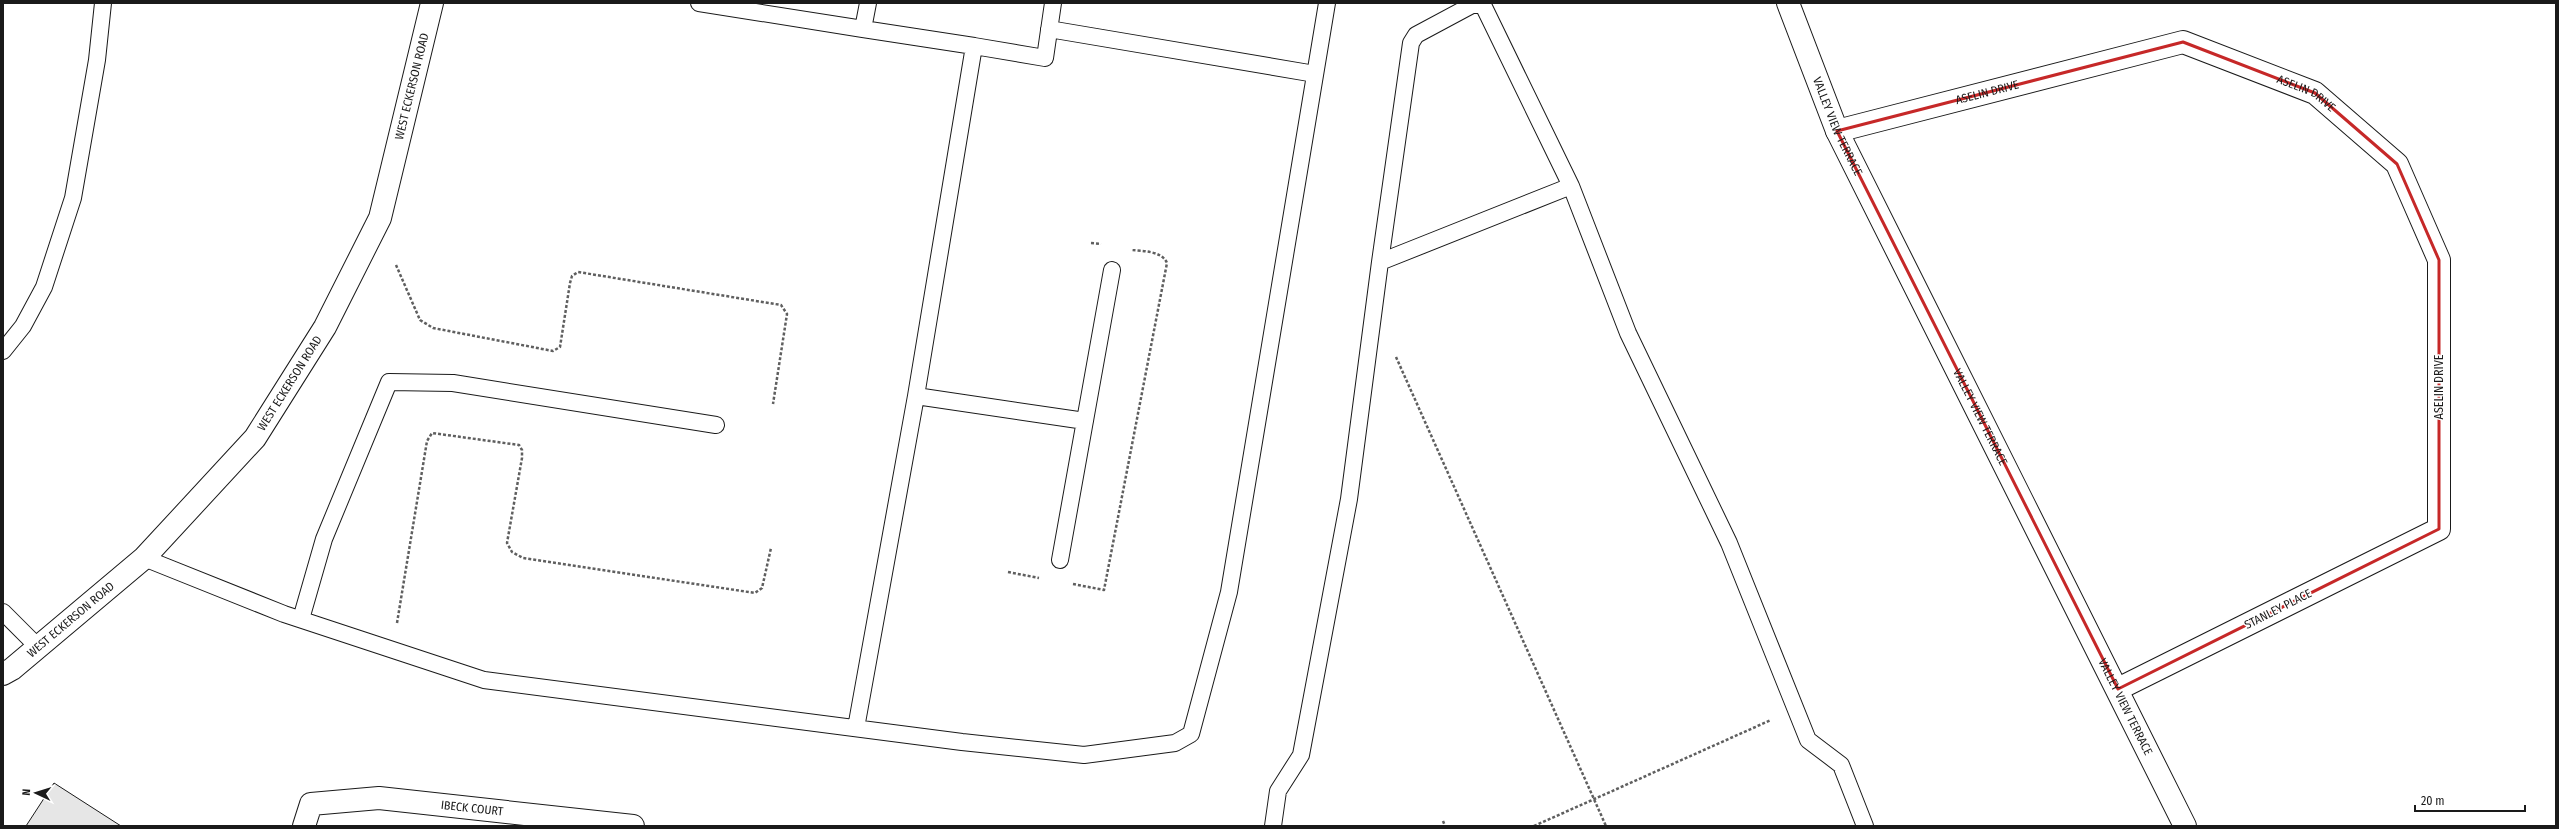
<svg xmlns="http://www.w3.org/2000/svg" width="2559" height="829" font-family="'Fira Sans Condensed',sans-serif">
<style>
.building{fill:#e6e6e6;stroke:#1a1a1a}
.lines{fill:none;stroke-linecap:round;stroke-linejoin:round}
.service-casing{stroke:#1a1a1a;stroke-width:18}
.minor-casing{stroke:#1a1a1a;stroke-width:24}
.tertiary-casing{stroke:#1a1a1a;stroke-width:24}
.path{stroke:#5f5f5f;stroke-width:2.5;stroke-dasharray:3 2;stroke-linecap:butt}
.service{stroke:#fff;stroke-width:16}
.minor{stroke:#fff;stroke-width:22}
.tertiary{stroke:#fff;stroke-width:22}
.marked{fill:none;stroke:#c62828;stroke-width:3;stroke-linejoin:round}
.labels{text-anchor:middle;stroke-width:3;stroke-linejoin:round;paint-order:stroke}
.street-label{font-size:12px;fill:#1a1a1a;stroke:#fff}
</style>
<rect width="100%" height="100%" fill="#fff"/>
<path class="building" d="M54 783 121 826H26Z"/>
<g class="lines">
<defs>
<path id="service" d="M699 3 863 29
M1049 29 1315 74
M974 46 1045 58 1053 3
M1380 262 1411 43 1416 35 1472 5H1483L1571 186
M3 351 23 326 44 287 73 198 97 60 103 3
M916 396 1085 421
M144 558 284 614 484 680 962 742 1084 755 1175 743 1191 734 1229 592 1327 3
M1060 560 1112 270
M3 612 38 647
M301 619 324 539 389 382 453 383 716 425
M856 728 916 396 974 46 863 29 868 3
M1273 826 1278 791 1301 755 1349 499 1380 262 1571 186 1628 333 1729 543 1808 740 1841 765 1865 826"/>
<g id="minor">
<path id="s1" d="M1788 3 1837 131 2185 826"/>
<path id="s2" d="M1837 131 2183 42 2315 93 2397 164 2439 260V529L2118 689"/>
<path id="s3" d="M304 826 311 804 379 798 633 826"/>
</g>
<g id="tertiary">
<path id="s4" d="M3 674 12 669 144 558 255 438 325 327 380 218 432 3"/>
</g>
</defs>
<use href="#service" class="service-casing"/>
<use href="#minor" class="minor-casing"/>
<use href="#tertiary" class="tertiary-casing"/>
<path class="path" d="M1091 243 1101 244
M396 265 420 320 433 328 553 351 560 347 570 283 572 276 578 272 781 305 787 314 773 404
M1396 357 1606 826
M1008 572 1039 578
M1073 584 1104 590 1167 263C1162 251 1143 251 1131 250
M397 623 427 441 432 433 519 445 522 450V458L507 543 512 552 523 558 755 593 762 588 771 548
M1443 821 1445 826
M1534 826 1771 720"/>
<use href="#service" class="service"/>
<use href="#minor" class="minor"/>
<use href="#tertiary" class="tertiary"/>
</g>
<path class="marked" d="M2183 42 2315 93 2397 164 2439 260V529L2118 689 1837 131Z"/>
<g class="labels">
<g class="street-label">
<text dy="4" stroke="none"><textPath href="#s4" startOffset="735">WEST ECKERSON ROAD</textPath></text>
<text dy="4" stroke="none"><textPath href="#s2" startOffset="155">ASELIN DRIVE</textPath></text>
<text dy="4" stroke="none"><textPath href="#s2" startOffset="491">ASELIN DRIVE</textPath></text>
<text dy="4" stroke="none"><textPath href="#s1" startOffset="133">VALLEY VIEW TERRACE</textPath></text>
<text dy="4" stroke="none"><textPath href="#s4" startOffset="411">WEST ECKERSON ROAD</textPath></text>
<text transform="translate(2439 387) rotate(-90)" y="4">ASELIN DRIVE</text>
<text dy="4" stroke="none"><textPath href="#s1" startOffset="457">VALLEY VIEW TERRACE</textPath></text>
<text transform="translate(2278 609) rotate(-27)" y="4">STANLEY PLACE</text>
<text dy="4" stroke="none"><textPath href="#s4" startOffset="87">WEST ECKERSON ROAD</textPath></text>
<text dy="4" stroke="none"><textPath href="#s1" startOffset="781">VALLEY VIEW TERRACE</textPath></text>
<text dy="4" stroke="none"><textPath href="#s3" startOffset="185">IBECK COURT</textPath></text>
</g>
</g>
<rect width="2559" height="829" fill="none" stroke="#1a1a1a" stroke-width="8"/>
<g transform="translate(36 793) rotate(274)" stroke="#ffffff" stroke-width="3" paint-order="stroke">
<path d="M0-3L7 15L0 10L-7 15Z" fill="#1a1a1a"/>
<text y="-6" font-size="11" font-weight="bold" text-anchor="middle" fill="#1a1a1a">N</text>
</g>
<path d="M2415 805v6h110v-6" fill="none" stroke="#1a1a1a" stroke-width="2"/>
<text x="2421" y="805" font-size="12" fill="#1a1a1a" stroke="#ffffff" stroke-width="3" paint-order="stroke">20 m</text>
</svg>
